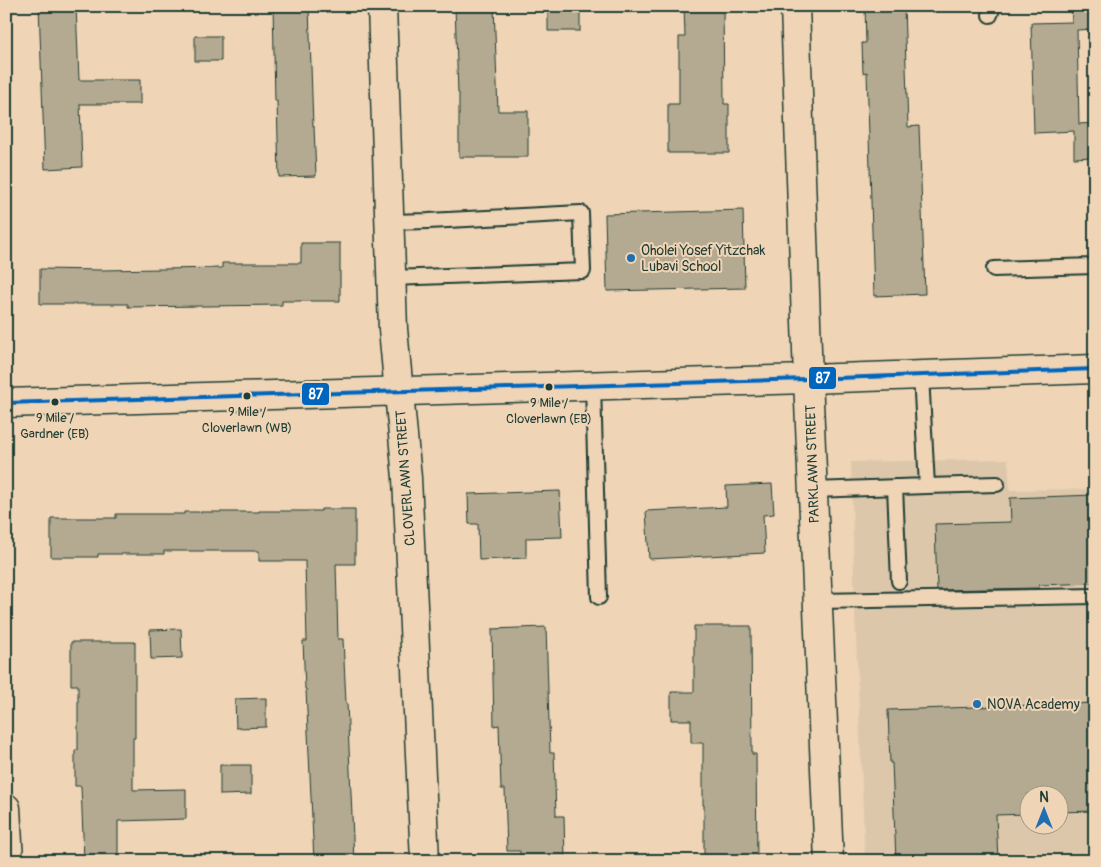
<svg xmlns="http://www.w3.org/2000/svg" width="1101" height="867" font-family="Pangolin,sans-serif">
<style>
.built{fill:#ddc7ab;fill-rule:evenodd}
.building{fill:#b4aa92;stroke:#1f3d34}
.lines{fill:none;stroke-linecap:round;stroke-linejoin:round}
.lane-casing{stroke:#1f3d34;stroke-width:18}
.street-casing{stroke:#1f3d34;stroke-width:31}
.secondary-casing{stroke:#1f3d34;stroke-width:31}
.lane{stroke:#efd4b6;stroke-width:14}
.street{stroke:#efd4b6;stroke-width:28}
.secondary{stroke:#efd4b6;stroke-width:28}
.bus-1-casing{stroke:#efd4b6;stroke-width:8}
.bus-1{stroke:#0065bd;stroke-width:4}
.poi-dot{fill:#1f6fb2;stroke:#efd4b6;stroke-width:2}
.bus-dot{fill:#1f3d34;stroke:#efd4b6;stroke-width:2}
.labels{text-anchor:middle;stroke-width:4;stroke-linejoin:round;paint-order:stroke}
.bus-label{font-size:13px;fill:#1f3d34;stroke:#efd4b6}
.poi-label{font-size:14px;fill:#1f3d34;stroke:#efd4b6;text-anchor:start}
.street-label{font-size:14px;fill:#1f3d34;stroke:#efd4b6}
.line-badge{stroke:#efd4b6;stroke-width:2}
.badge-label{font-size:14px;text-anchor:middle;font-weight:bold;fill:#fff}
</style>
<rect width="100%" height="100%" fill="#efd4b6"/>
<filter id="ink" filterUnits="userSpaceOnUse"><feTurbulence type="fractalNoise" baseFrequency=".02" numOctaves="2"/><feDisplacementMap in="SourceGraphic" scale="10" xChannelSelector="R" yChannelSelector="G"/><feConvolveMatrix kernelMatrix="1 2 1 2 8 2 1 2 1" color-interpolation-filters="sRGB"/></filter>
<g filter="url(#ink)">
<path class="built" d="M1008 459 1010 490 1095 489V861H865L855 614 851 462ZM1028 794H1058V824H1028Z"/>
<path class="building" d="M39 6H76L79 80H140V104H80L82 167 45 169Z
M273 6H309L313 126H314L316 176 279 177 277 101H275Z
M455 6H494L498 111H528V157H459V93H458Z
M548 6H580V31H548Z
M684 6H723L724 104H729V153H668V104H679V37H685Z
M865 6H904L908 127 919 126 925 294 874 296 867 72 863 73 862 43H866Z
M1071 6H1095V29L1077 30 1079 124 1095 123V157L1074 158V131L1034 133 1031 23 1072 22Z
M195 36H221V61H195Z
M743 210 745 288 607 291 605 214Z
M301 243H340V301H282V305L128 307V304H40V269L101 270 222 268V263H301Z
M772 484 774 514 763 515 765 553 649 559 646 511 727 507 726 486Z
M560 491 562 537 526 538V558L479 560 478 524H469L468 494Z
M1095 495V583L1039 585V588L937 590 935 524 1011 522 1010 498Z
M321 509H355V564H336L338 639H343L346 703H347L354 861H314L306 689H305L303 641H307L305 561H259V551H164V554H98V557H51V518H116V514H184V512H259V511H321Z
M694 626H751L752 754H756L757 861H704V805H703V743H691V720H671V692H694Z
M546 627 550 753H554L556 816H564L565 861H520V851H507L505 789H501L499 725 494 726 492 629Z
M181 629 182 658 151 659 150 630Z
M71 642H135V738H133V790L186 789V819L118 821V861H84L81 786H75V750H78V685H71Z
M266 698V727L236 728 235 699Z
M1095 703V811L1058 812V794H1028V814L996 815 998 861H896L892 763H890L888 710Z
M220 765H251V794L220 795Z"/>
<g class="lines">
<defs>
<path id="lane" d="M990 15 993 6
M389 222 428 221 581 213 583 271 391 278
M994 269 1095 266
M593 385 599 597
M927 486 997 484
M895 487 899 581
M813 490 927 486 921 375
M818 601 1095 596"/>
<path id="street" d="M382 6 393 329 407 478 425 861
M795 6 808 379 829 861
M6 808 9 861"/>
<path id="secondary" d="M6 403 808 379 1095 369"/>
</defs>
<use href="#lane" class="lane-casing"/>
<use href="#street" class="street-casing"/>
<use href="#secondary" class="secondary-casing"/>
<use href="#lane" class="lane"/>
<use href="#street" class="street"/>
<use href="#secondary" class="secondary"/>
<defs>
<path id="bus-1" d="M6 403 808 379 1095 369"/>
</defs>
<use href="#bus-1" class="bus-1-casing"/>
<use href="#bus-1" class="bus-1"/>
</g>
</g>
<g class="poi-dot">
<circle cx="631" cy="258" r="5"/>
<circle cx="977" cy="704" r="5"/>
</g>
<g class="bus-dot">
<circle cx="549" cy="387" r="4.5"/>
<circle cx="247" cy="396" r="4.5"/>
<circle cx="55" cy="402" r="4.5"/>
</g>
<g class="labels">
<g class="bus-label">
<text x="549" y="407">9 Mile /<tspan x="549" dy="16">Cloverlawn (EB)</tspan></text>
<text x="247" y="416">9 Mile /<tspan x="247" dy="16">Cloverlawn (WB)</tspan></text>
<text x="55" y="422">9 Mile /<tspan x="55" dy="16">Gardner (EB)</tspan></text>
</g>
<g class="poi-label">
<text x="641" y="255">Oholei Yosef Yitzchak<tspan x="641" dy="16">Lubavi School</tspan></text>
<text x="987" y="709">NOVA Academy</text>
</g>
<g class="street-label">
<text transform="translate(812 464) rotate(-92)" y="5">PARKLAWN STREET</text>
<text transform="translate(405 478) rotate(-94)" y="5">CLOVERLAWN STREET</text>
</g>
</g>
<g class="line-badge">
<rect x="808" y="366" width="29" height="24" rx="5" fill="#0065bd"/>
<rect x="301" y="382" width="29" height="24" rx="5" fill="#0065bd"/>
</g>
<g class="badge-label">
<text x="823" y="383">87</text>
<text x="316" y="399">87</text>
</g>
<rect width="1101" height="867" fill="none" stroke="#efd4b6" stroke-width="25"/>
<rect x="12" y="12" width="1076" height="842" fill="none" stroke="#1f3d34" stroke-width="2" filter="url(#ink)"/>
<g transform="translate(1044 810)"><circle r="24" fill="#efd4b6" stroke="#9c9882"/>
<path d="M0-4L9 19L0 12L-9 19Z" fill="#1f6fb2"/>
<text y="-8" font-size="14" font-weight="bold" text-anchor="middle" fill="#1f3d34">N</text>
</g>
</svg>
